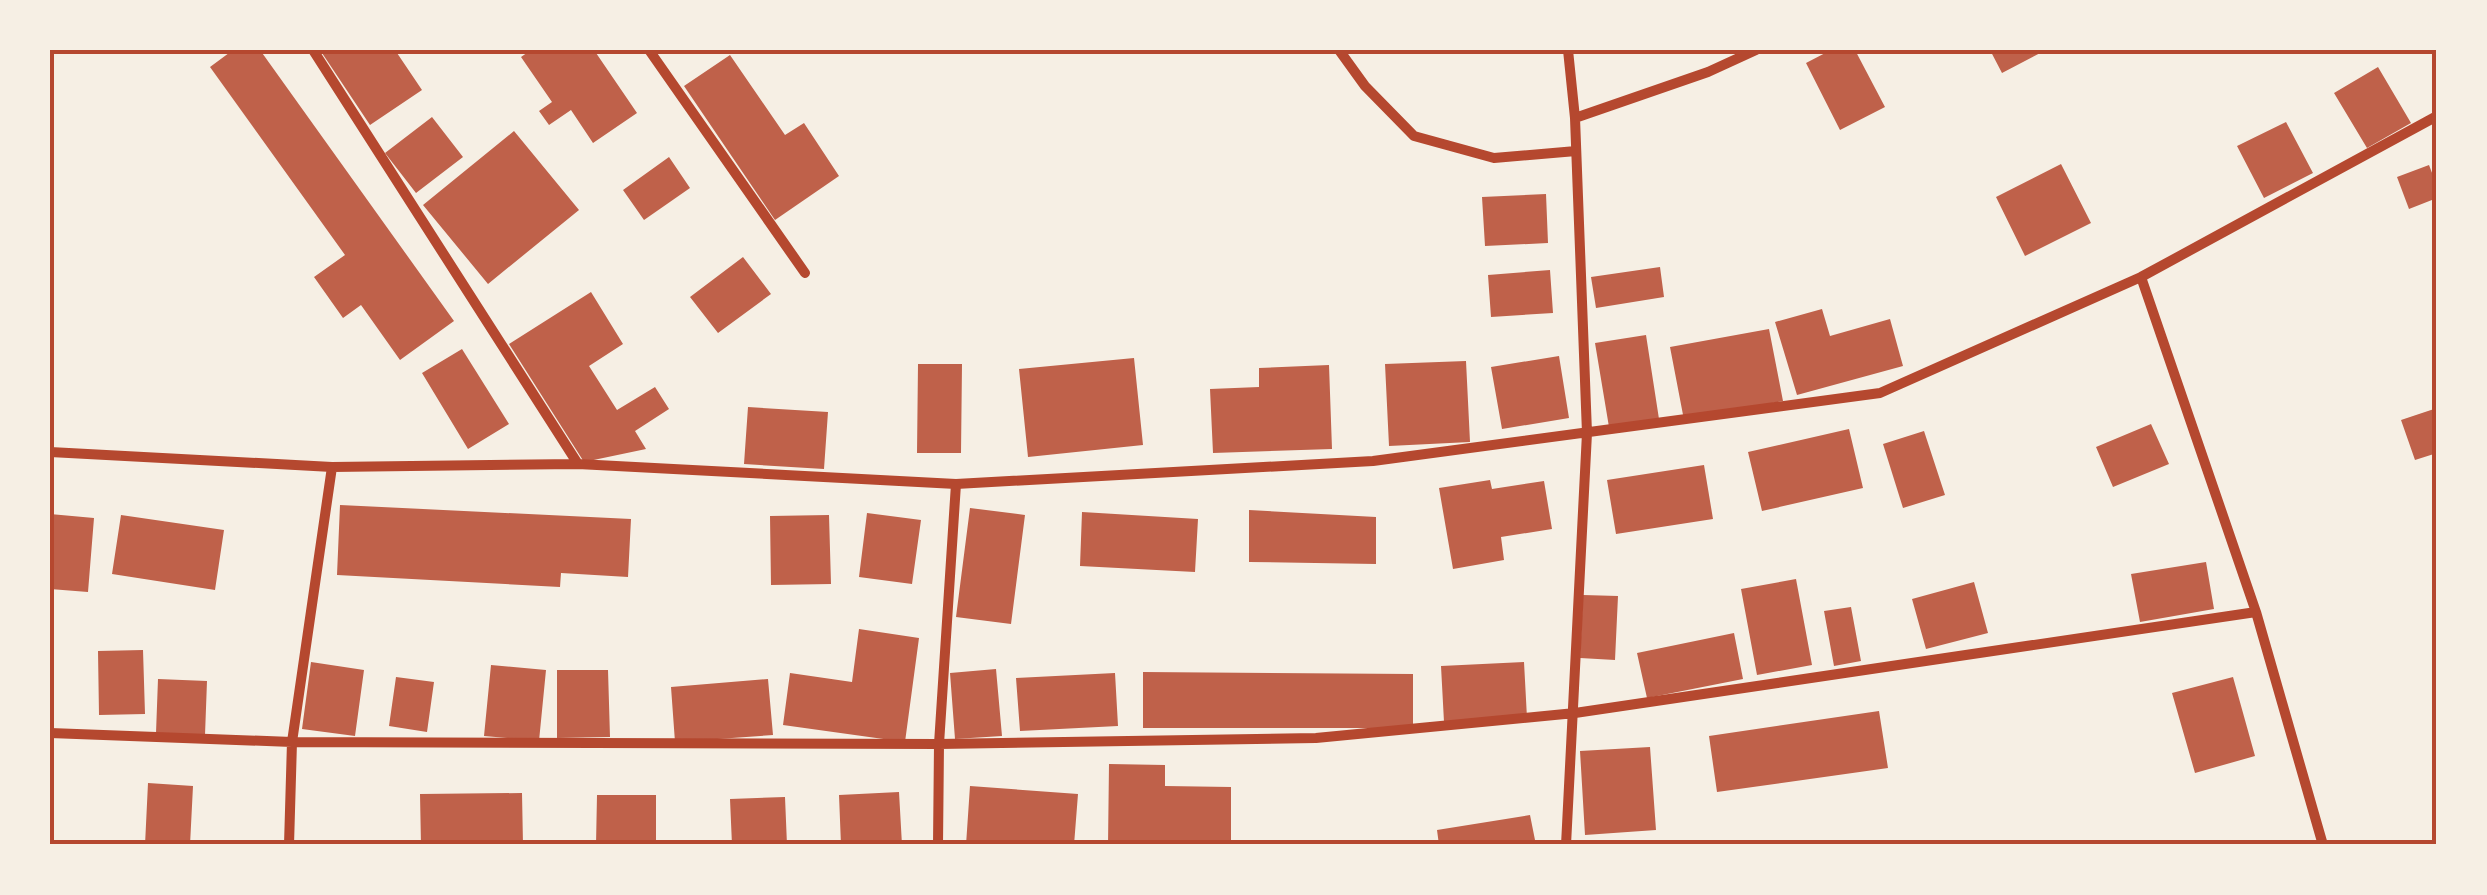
<svg xmlns="http://www.w3.org/2000/svg" width="2487" height="895" font-family="'Varela Round',sans-serif">
<style>
.building{fill:#bf614a}
.lines{fill:none;stroke-linecap:round;stroke-linejoin:round}
.minor{stroke:#b5482f;stroke-width:10}
.neatline{fill:none;stroke:#b5482f;stroke-width:4}
</style>
<rect width="100%" height="100%" fill="#f6efe4"/>
<path class="building" d="M233 50H260L454 321 400 360 361 305 343 318 314 277 345 255 210 67Z
M320 50H395L422 90 370 125Z
M531 50H594L637 113 593 143 571 110 549 125 539 111 552 102 521 57Z
M1831 50H1855L1885 107 1840 130 1806 63Z
M1990 50H2046L2002 73Z
M730 55 785 135 804 123 839 176 775 220 684 86Z
M2378 67 2411 123 2367 148 2334 93Z
M432 117 463 157 416 193 385 153Z
M2286 122 2313 173 2264 198 2237 146Z
M514 131 579 210 488 284 423 205Z
M669 157 690 188 644 220 623 190Z
M2061 164 2091 223 2025 256 1996 197Z
M2429 165 2437 186V198L2409 209 2397 177Z
M1546 194 1548 243 1485 246 1482 197Z
M743 257 771 294 718 333 690 297Z
M1660 267 1664 297 1596 308 1591 277Z
M1550 270 1553 313 1491 317 1488 275Z
M591 292 623 344 589 366 617 410 655 387 669 409 635 431 646 449 584 462 509 344Z
M1822 309 1830 336 1890 319 1903 366 1797 395 1775 322Z
M1769 329 1783 401 1684 420 1670 347Z
M1646 335 1659 419 1609 427 1595 343Z
M462 349 509 424 468 449 422 373Z
M1559 356 1569 418 1502 429 1491 367Z
M1134 358 1143 445 1028 457 1019 369Z
M1466 361 1470 442 1389 446 1385 364Z
M918 364H962L961 453H917Z
M1329 365 1332 449 1213 453 1210 389 1259 387V368Z
M748 407 828 412 824 469 744 464Z
M2437 408V453L2415 460 2401 420Z
M2151 424 2169 464 2113 487 2096 447Z
M1849 429 1863 488 1762 511 1748 452Z
M1924 431 1945 495 1903 508 1883 444Z
M1704 465 1713 519 1616 534 1607 480Z
M1490 480 1492 489 1544 481 1552 529 1501 537 1504 560 1453 569 1439 488Z
M340 505 631 519 628 577 561 573 560 587 337 575Z
M970 508 1025 515 1011 624 956 617Z
M1249 510 1376 517V564L1249 562Z
M1082 512 1198 519 1195 572 1080 566Z
M867 513 921 520 912 584 859 577Z
M50 514 94 518 88 592 50 589Z
M121 515 224 530 215 590 112 574Z
M829 515 831 584 771 585 770 516Z
M2206 562 2214 609 2140 622 2131 574Z
M1796 579 1812 665 1757 675 1741 589Z
M1974 582 1988 633 1926 649 1912 599Z
M1583 595 1618 596 1615 660 1580 658Z
M1851 607 1861 661 1834 666 1824 611Z
M859 629 919 638 905 742 783 725 790 673 852 682Z
M1734 633 1743 679 1647 698 1637 653Z
M143 650 145 714 99 715 98 651Z
M311 662 364 670 355 736 302 729Z
M1524 662 1527 718 1444 722 1441 666Z
M491 665 546 670 539 741 484 736Z
M996 669 1002 736 955 739 950 673Z
M557 670H608L610 737 557 738Z
M1143 672 1413 674V728H1143Z
M1115 673 1118 726 1020 731 1016 678Z
M396 677 434 682 427 732 389 726Z
M2233 677 2255 756 2195 773 2172 693Z
M158 679 207 681 205 735 156 733Z
M768 679 773 735 675 742 671 687Z
M1879 711 1888 768 1717 792 1709 736Z
M1650 747 1656 830 1585 835 1580 751Z
M1109 764 1165 765V786L1231 787V845H1108Z
M148 783 193 786 190 845H145Z
M970 786 1078 794 1074 845H966Z
M899 792 902 845H841L839 795Z
M522 793 523 845H421L420 794Z
M597 795H656V845H596Z
M785 797 787 845H732L730 799Z
M1530 815 1536 845H1439L1437 830Z"/>
<g class="lines">
<path class="minor" d="M313 50 578 464
M649 50 805 273
M1339 50 1365 86 1414 136 1494 158 1576 151
M1575 118 1708 72 1756 50
M2141 277 2256 612 2323 845
M50 452 332 467 578 464 956 484 1373 461 1880 393 2141 277 2437 116
M50 733 292 742 939 744 1316 738 1575 713 2256 612
M289 845 292 742 332 467
M938 845 939 744 956 484
M1566 845 1587 433 1575 118 1568 50"/>
</g>
<rect width="2487" height="895" fill="none" stroke="#f6efe4" stroke-width="105"/>
<rect x="52" y="52" width="2382" height="790" class="neatline"/>
</svg>
